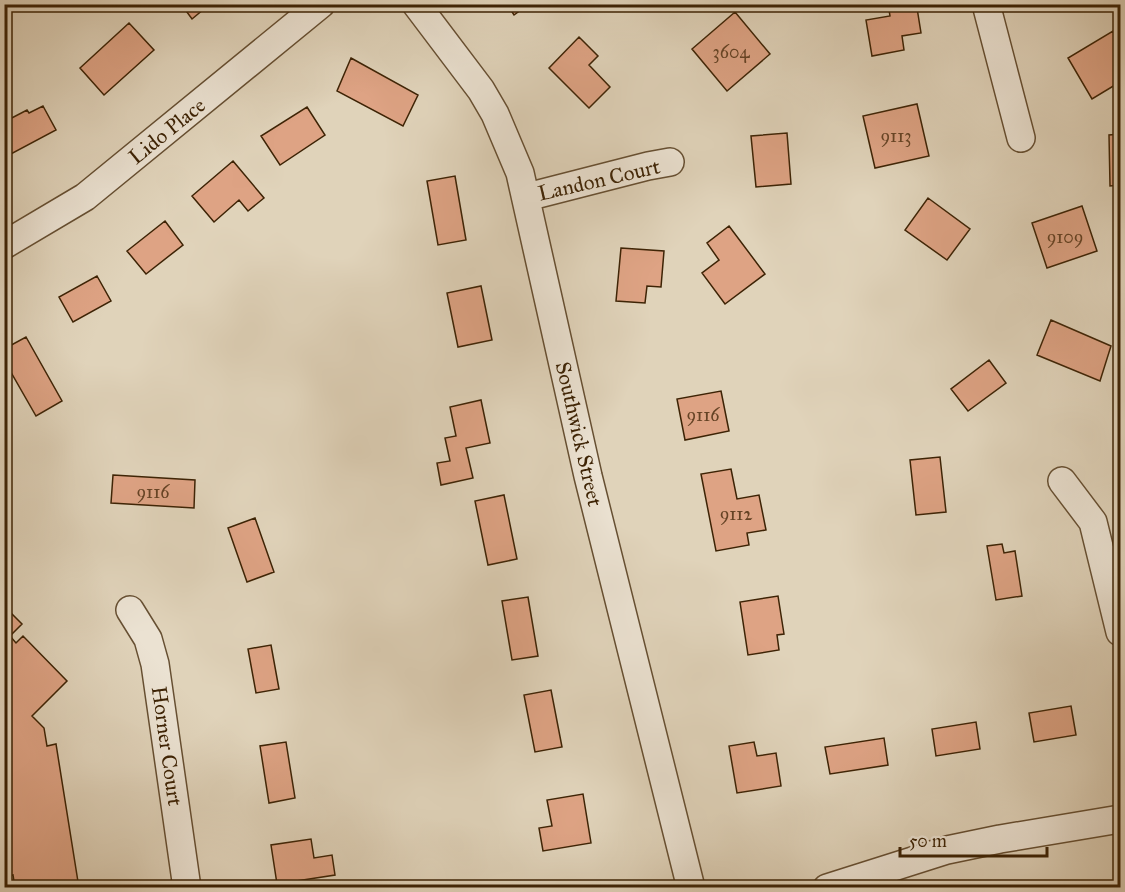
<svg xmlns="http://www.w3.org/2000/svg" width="1125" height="892" font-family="'IM FELL Great Primer',serif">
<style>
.building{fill:#dea384;stroke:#3d2305;stroke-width:1.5}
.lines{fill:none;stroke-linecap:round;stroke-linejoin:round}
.minor-casing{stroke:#664f32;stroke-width:30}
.minor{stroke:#ebe2d2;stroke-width:27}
.labels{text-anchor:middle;stroke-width:6;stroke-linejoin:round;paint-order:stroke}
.number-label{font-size:18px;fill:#654325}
.street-label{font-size:21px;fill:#3d2305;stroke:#ebe2d2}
</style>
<rect width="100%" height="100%" fill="#e0d3ba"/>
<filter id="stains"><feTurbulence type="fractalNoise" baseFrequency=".00333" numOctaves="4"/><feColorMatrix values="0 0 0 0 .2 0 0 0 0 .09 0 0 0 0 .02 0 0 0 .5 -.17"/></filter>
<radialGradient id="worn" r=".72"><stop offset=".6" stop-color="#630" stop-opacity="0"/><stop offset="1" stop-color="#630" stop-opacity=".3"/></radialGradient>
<path class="building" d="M181 4H210L192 19Z
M507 4H529L514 15Z
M888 4H897L899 11 917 8 921 33 902 36 904 50 872 56 866 20 890 16Z
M735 12 770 54 727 91 692 49Z
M129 23 154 50 104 95 80 68Z
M1113 31 1120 44V82L1092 99 1068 58Z
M579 37 598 56 589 65 610 87 589 108 549 68Z
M351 58 418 95 403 126 337 91Z
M917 104 929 156 875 168 863 116Z
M43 106 56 130 9 155 7 151 4 152V122L27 110 29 113Z
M307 107 325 135 280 165 261 136Z
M787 133 791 184 756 187 751 136Z
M1120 134V185L1110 186 1109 135Z
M233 161 264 198 248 211 239 200 214 222 192 196Z
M455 176 466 240 438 245 427 181Z
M928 198 970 229 947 260 905 230Z
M1082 206 1097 251 1047 268 1032 223Z
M165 221 183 245 146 274 127 251Z
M729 226 765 274 725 304 702 273 719 260 707 243Z
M621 248 664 251 661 287 647 286 645 303 616 301Z
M97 276 111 301 73 322 59 297Z
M481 286 492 340 458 347 447 293Z
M1051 320 1111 346 1100 381 1037 355Z
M26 337 62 401 36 416 4 360V349Z
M989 360 1006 383 968 411 951 389Z
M721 391 729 431 685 440 677 399Z
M481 400 490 443 466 448 473 478 441 485 437 463 450 461 445 438 456 436 450 407Z
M940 457 946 512 916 515 910 460Z
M731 469 737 499 759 495 766 530 747 533 749 545 716 551 701 474Z
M113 475 195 480 194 508 111 503Z
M504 495 517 559 488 565 475 501Z
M255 518 274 572 247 582 228 528Z
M1002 544 1004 553 1015 551 1022 596 996 600 987 546Z
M778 596 784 634 777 635 779 650 748 655 740 602Z
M528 597 538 656 512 660 502 601Z
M8 610 22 624 10 636 16 643 23 636 67 681 32 716 44 728 47 746 56 744 79 888H15L13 875 4 877V613Z
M271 645 279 689 256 693 248 649Z
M551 690 562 747 535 752 524 695Z
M1071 706 1076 735 1034 742 1029 713Z
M976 722 980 749 936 756 932 729Z
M884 738 888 765 830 774 825 747Z
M286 742 295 798 269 803 260 746Z
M754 742 757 756 776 753 781 786 737 793 729 746Z
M583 794 591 843 543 851 539 828 552 826 547 800Z
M311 839 314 858 332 855 335 875 277 884 271 845Z"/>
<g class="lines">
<defs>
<path id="minor" d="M416 4 481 90 495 114 520 173 588 476 691 888
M986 4 1021 138
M527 197 648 166 670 162
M4 245 85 197 321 4
M1062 481 1093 522 1120 632
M130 610 148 639 155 664 187 888
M827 888 947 850 1000 839 1120 819"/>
</defs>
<use href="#minor" class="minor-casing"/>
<use href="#minor" class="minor"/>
</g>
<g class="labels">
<g class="number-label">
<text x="731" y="58">3604</text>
<text x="896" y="142">9113</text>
<text x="1065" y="243">9109</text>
<text x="703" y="421">9116</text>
<text x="153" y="498">9116</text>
<text x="736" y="520">9112</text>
</g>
<g class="street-label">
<text transform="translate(167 131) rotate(-39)" y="7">Lido Place</text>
<text transform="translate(599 180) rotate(-13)" y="7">Landon Court</text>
<text transform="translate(579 434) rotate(77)" y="7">Southwick Street</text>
<text transform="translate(167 746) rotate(82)" y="7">Horner Court</text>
</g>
</g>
<rect width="1125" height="892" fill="none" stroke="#e0d3ba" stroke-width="24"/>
<rect x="6" y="6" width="1113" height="880" fill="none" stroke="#3d2305" stroke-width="3"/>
<rect x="12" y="12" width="1101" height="868" fill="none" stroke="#3d2305" stroke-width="1.5"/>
<path d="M900 847v9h147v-9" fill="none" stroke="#3d2305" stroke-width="3"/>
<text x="909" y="847" font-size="18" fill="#3d2305" stroke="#ebe2d2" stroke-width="4.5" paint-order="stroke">50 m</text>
<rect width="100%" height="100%" filter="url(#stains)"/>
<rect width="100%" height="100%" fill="url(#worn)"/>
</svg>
